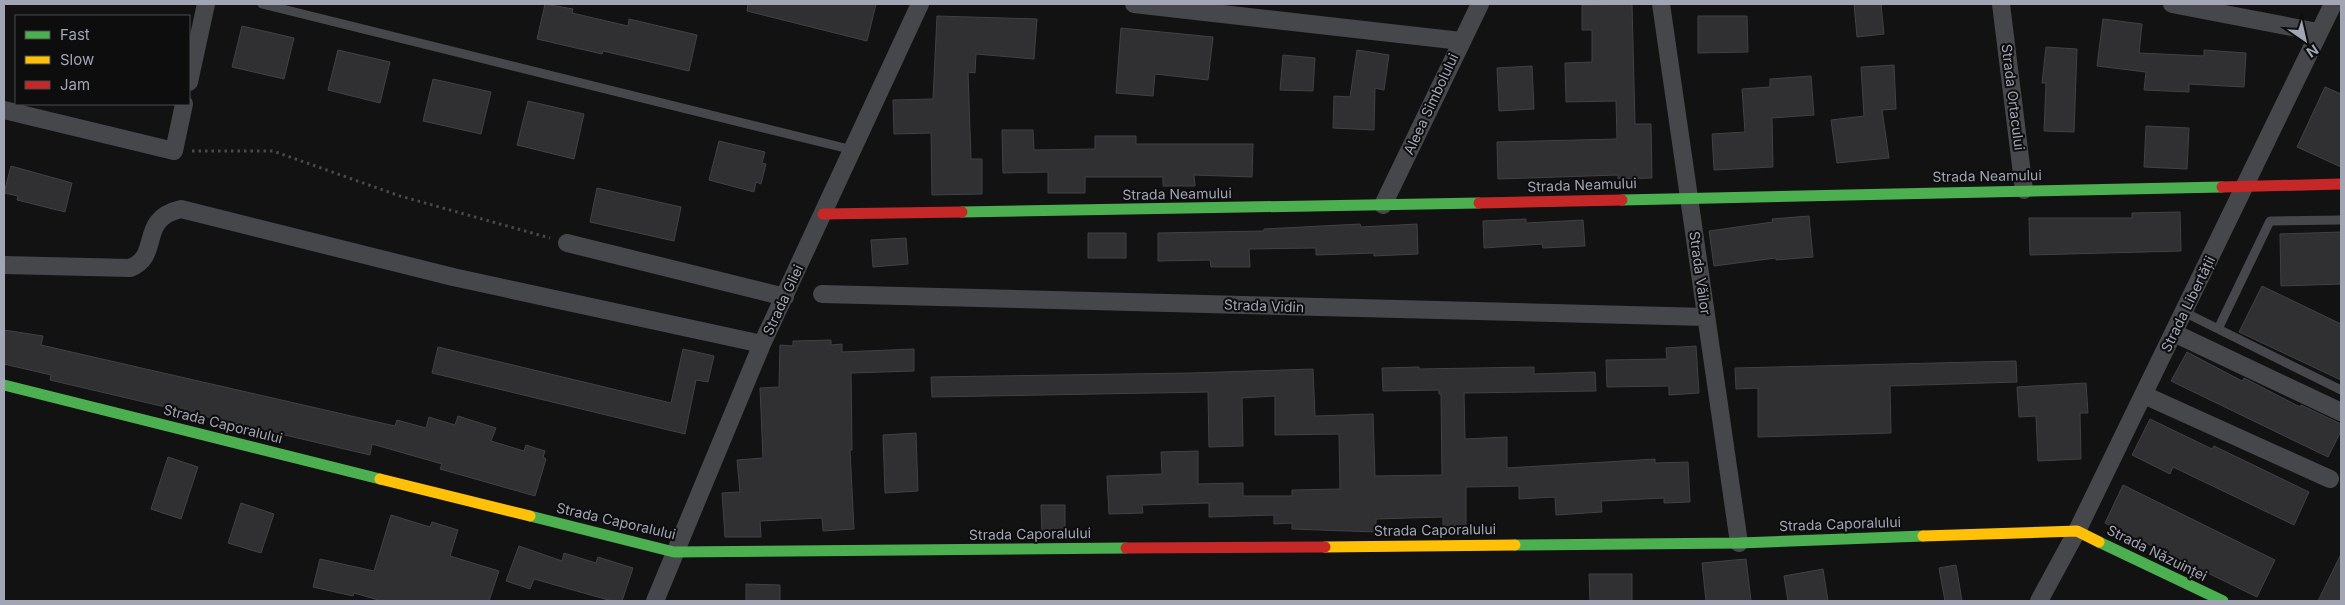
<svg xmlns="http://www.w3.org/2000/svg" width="2345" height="605" font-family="Inter,sans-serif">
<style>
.building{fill:#303032;stroke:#414146}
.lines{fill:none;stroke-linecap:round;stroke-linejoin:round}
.path{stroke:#48484d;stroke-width:3;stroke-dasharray:2.5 4;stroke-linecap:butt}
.lane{stroke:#46474b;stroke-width:9}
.street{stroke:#46474b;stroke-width:18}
.fast{stroke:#4caf50;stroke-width:11}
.slow{stroke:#ffc107;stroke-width:11}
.jam{stroke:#c62828;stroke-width:11}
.labels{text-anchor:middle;stroke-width:4;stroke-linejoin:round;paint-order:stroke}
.street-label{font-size:14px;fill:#a2a5b4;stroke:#0d0d0e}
</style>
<rect width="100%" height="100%" fill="#121213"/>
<path class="building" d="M545 4 573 9 572 13 628 26 629 19 697 35 689 71 603 51 602 54 537 39Z
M748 4H876L867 41 747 11Z
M1632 4 1635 124H1651L1652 178 1618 179V175L1498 179 1497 142 1617 139 1616 101 1566 102 1565 63 1592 62V30H1582V5Z
M1854 4H1881L1884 34 1857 37Z
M937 16 1037 19 1034 59 976 54 975 73 968 72 971 159H982V194L932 195 931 133 894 134 893 100 933 99Z
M1698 16H1747L1748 52 1698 53Z
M2103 19 2142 24 2139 53 2204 56V50L2246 53 2244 87 2189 84V92L2144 90 2146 72 2097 66Z
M242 26 294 38 284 79 232 67Z
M1121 28 1213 37 1208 80 1155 74 1153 96 1116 93Z
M2046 47 2077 49 2074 132 2044 131 2046 83H2042Z
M338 50 390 62 380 103 328 90Z
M1357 50 1389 55 1384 90 1375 88 1374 130 1333 128 1334 96 1350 97Z
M1283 55 1315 58 1313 91 1280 90Z
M1894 65 1896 109 1882 110 1889 158 1837 163 1831 120 1864 116 1861 67Z
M1532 66 1534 109 1499 111 1497 68Z
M1811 76 1814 115 1772 118 1773 167 1714 170 1712 134 1745 132 1742 89 1770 87V79Z
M433 79 491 92 481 134 423 121Z
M2325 87 2341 94V167L2297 147Z
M528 101 584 114 574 159 517 145Z
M2146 126 2189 128 2187 169 2144 167Z
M1002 130H1033L1034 150 1095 149V136H1136V144H1253L1252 177 1194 175 1195 186H1163V177H1085V193H1048V172L1003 173Z
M719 141 765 152 762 163 766 164 761 184 756 182 754 192 709 180Z
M11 166 72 183 65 212 17 200 18 196 4 193Z
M597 188 681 207 674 241 590 222Z
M2180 212 2181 251 2030 255 2029 218H2132V213Z
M1809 216 1813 257 1776 260V258L1714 266 1709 231 1773 222 1772 219Z
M1526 219V223L1583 220 1585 246 1543 248 1542 244 1484 248 1483 221Z
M1360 224 1361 227 1417 224 1418 254 1374 256V253L1316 255V248L1249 249 1250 267H1211L1210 260 1158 261V233L1264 231V229Z
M2341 232V284L2281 286 2280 234Z
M1088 233H1126V258H1088Z
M906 238 908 264 873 267 871 240Z
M2262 286 2341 324V380L2239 332Z
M4 330 43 336 41 345 395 426 397 420 426 428 429 417 455 425 458 416 496 428 491 441 524 451 526 445 545 451 543 457 546 459 535 496 440 469 442 464 372 444 370 455 50 380 51 375 4 364Z
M831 340V345L842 344V352L914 349V371L851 373 852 450H850L854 529 823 531 822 518 760 521 761 537H725L722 493 740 492 737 460 763 458 760 388 779 387 780 345 793 346V341Z
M1696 346 1699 393 1669 395V386L1607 387 1606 360 1667 359 1666 348Z
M438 347 671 403 683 349 714 356 708 382 696 380 685 434 432 373Z
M2187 352 2242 381 2244 378 2300 407 2301 405 2341 424V431L2328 457 2171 381Z
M2016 361 2017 382 1890 386 1891 433 1758 437V388L1736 389 1735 368Z
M1419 367V369L1534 367V374L1595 372 1596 391 1464 393 1465 439 1507 437V468L1655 459V463L1688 462 1690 502 1664 503V498L1601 501 1602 512 1556 515 1555 497 1519 499V486L1466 487V526H1443V517L1376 519V532L1292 529V523L1274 524V515L1209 517V503L1142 505 1143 513 1109 514 1107 476 1162 474 1161 452 1198 451V484L1243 483V496H1292V490L1340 489 1339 434 1275 435V396L1242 398 1243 446 1209 447 1208 392 932 397 931 377 1192 373 1313 369 1315 416 1373 414 1375 476 1442 475 1441 394H1439V390L1383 391 1382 368Z
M2086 383 2088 413H2080L2081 459 2038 461 2036 416 2019 417 2017 387Z
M2150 419 2212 449 2214 446 2309 492 2294 525 2173 467 2170 474 2132 455Z
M916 433 918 491 885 493 883 435Z
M168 457 198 467 181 519 151 509Z
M2123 485 2275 560 2257 597 2105 523Z
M241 503 274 514 261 553 228 543Z
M1041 505H1065V534L1042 535Z
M391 515 430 527 432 522 458 530 450 556 499 571 489 601H382L354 593 353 596 313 587 320 559 374 571Z
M519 546 562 561 564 553 596 563 598 557 633 568 622 601H612L534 579 530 589 506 581Z
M2341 554V601H2318Z
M1746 559 1751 601H1706L1702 563Z
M1956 565 1962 601H1945L1939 568Z
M1823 569 1828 601H1788L1784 576Z
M1589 574H1632V601H1590Z
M746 584 780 585V601H746Z"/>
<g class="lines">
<path class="path" d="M192 151H273L400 196 550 238"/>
<path class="lane" d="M262 4 853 150
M2184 312 2341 390
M2218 329 2270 221 2341 220"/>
<path class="street" d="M1134 4 1461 41
M1661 4 1739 543
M2001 4 2024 190
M2172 4 2318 32
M189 82 206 4
M4 110 174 151 184 104
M1383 205 1480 4
M567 243 785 297
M4 265 130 268C162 256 137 219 181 209L453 277 762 344
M822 294 1706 317
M2174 333 2341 412
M2144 395 2330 479
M655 601 762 344 920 4
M2039 601 2077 531 2333 4"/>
<path class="fast" d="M1622 200 2222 187
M962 212 1479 203
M4 385 380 479
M530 516 674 552 1126 548
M2099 542 2223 601
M1515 545 1739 543 1923 536"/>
<path class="slow" d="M380 479 530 516
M1923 536 2077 531 2099 542
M1325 547 1515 545"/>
<path class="jam" d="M2222 187 2341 184
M1479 203 1622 200
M823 214 962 212
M1126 548 1325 547"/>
</g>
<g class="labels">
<g class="street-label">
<text transform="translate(2013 97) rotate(83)" y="5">Strada Ortacului</text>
<text transform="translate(1431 104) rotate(-65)" y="5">Aleea Simbolului</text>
<text transform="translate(1987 176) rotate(-1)" y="5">Strada Neamului</text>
<text transform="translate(1582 185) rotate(-2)" y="5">Strada Neamului</text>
<text transform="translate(1177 194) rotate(-1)" y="5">Strada Neamului</text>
<text transform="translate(1700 273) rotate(82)" y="5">Strada Văilor</text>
<text transform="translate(783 300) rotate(-65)" y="5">Strada Gliei</text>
<text transform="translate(2188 304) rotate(-64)" y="5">Strada Libertății</text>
<text transform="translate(1264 306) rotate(2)" y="5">Strada Vidin</text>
<text transform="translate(223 424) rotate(14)" y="5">Strada Caporalului</text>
<text transform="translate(616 521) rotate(13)" y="5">Strada Caporalului</text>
<text transform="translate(1840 524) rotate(-2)" y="5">Strada Caporalului</text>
<text transform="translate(1435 530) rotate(-1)" y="5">Strada Caporalului</text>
<text transform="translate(1030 534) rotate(-1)" y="5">Strada Caporalului</text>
<text transform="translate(2157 553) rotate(26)" y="5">Strada Năzuinței</text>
</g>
</g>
<rect width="2345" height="605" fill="none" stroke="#a2a5b4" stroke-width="10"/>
<rect x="15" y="15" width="175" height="90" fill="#0d0d0e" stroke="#494a50"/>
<rect x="25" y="31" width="25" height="8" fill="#4caf50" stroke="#494a50"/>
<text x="60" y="40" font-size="15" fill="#a2a5b4">Fast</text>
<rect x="25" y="56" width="25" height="8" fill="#ffc107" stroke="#494a50"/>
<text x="60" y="65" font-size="15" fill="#a2a5b4">Slow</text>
<rect x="25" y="81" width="25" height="8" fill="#c62828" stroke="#494a50"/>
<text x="60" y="90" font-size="15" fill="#a2a5b4">Jam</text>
<g transform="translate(2305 40) rotate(146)" stroke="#0d0d0e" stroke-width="4" paint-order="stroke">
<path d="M0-4L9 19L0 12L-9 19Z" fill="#a2a5b4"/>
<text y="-8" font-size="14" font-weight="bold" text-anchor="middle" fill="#a2a5b4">N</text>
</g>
</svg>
